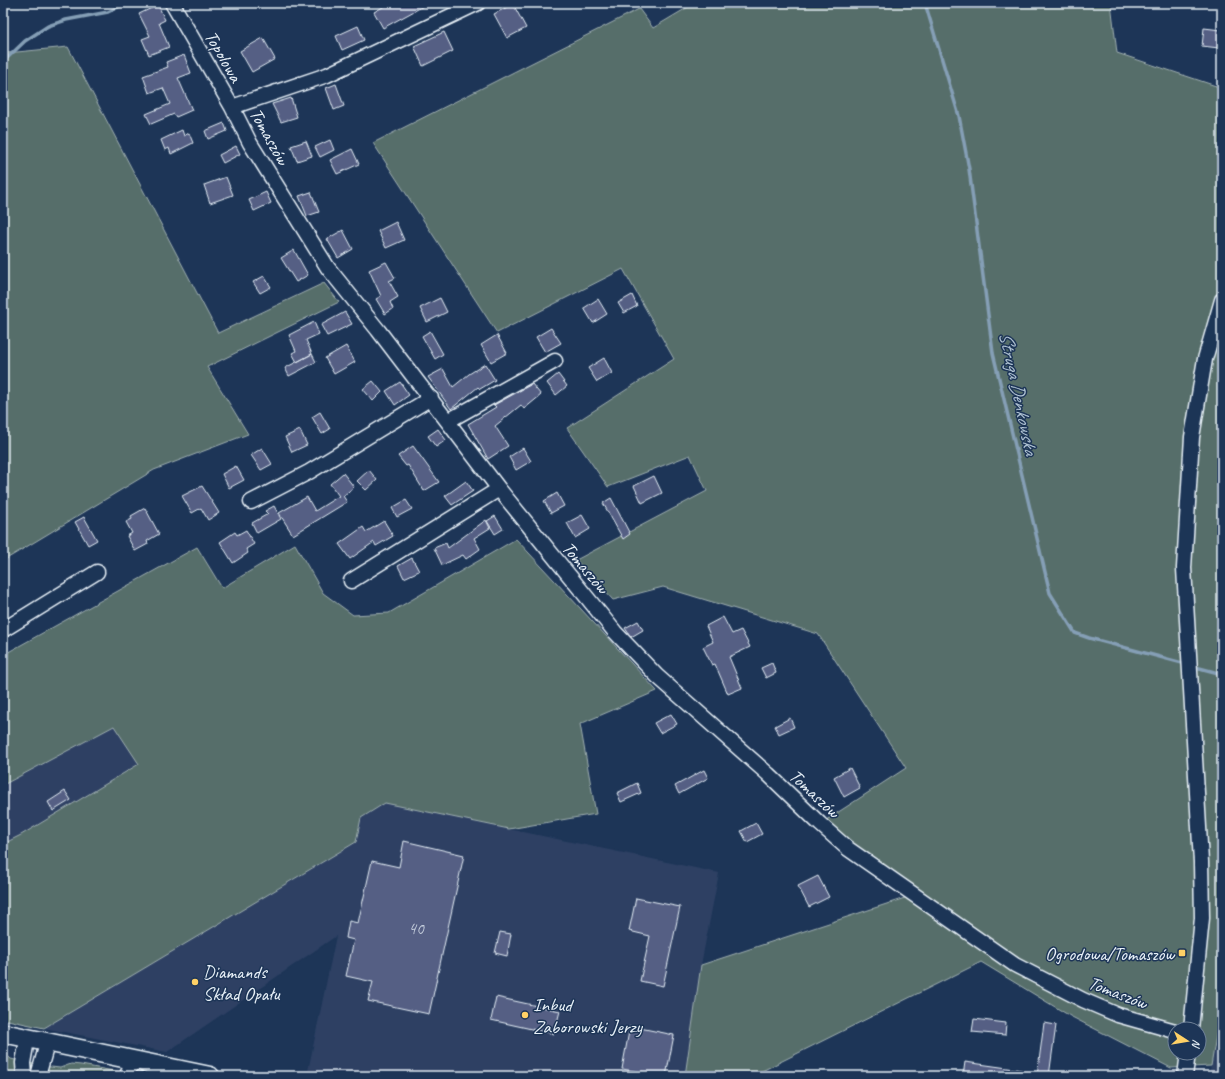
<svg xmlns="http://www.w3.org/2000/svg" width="1225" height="1079" font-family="Caveat,sans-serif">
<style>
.built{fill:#2e4164}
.green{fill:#576e6a;stroke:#a0b0b1;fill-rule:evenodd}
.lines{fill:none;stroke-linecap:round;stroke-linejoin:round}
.stream{stroke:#859fb6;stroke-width:3.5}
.building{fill:#545e84;stroke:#e8f1f8}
.minor-casing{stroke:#e8f1f8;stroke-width:17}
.major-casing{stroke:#e8f1f8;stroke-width:21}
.minor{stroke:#1d3557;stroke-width:14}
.major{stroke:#1d3557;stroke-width:18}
.poi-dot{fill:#ffd166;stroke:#1d3557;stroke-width:1.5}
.labels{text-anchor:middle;stroke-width:3;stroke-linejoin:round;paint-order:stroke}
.number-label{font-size:17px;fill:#c3ccdb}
.street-label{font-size:19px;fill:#e8f1f8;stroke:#1d3557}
.poi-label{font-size:19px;fill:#e8f1f8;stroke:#1d3557;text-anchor:start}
.water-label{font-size:20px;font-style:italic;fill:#aec1d2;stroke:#1d3557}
</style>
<rect width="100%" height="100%" fill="#1d3557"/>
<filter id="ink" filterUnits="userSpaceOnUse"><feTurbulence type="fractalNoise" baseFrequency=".025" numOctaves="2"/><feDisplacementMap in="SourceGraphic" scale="8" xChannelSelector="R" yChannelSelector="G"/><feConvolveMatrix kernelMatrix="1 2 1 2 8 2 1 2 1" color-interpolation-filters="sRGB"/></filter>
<g filter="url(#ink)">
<path class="built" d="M114 726 140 764 21 835 3 844V785Z
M385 803 719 873 701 965 685 1076H307L336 936 167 1052 44 1028 356 842 361 818Z
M1222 1000V1076H1209L1211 1066Z"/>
<path class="green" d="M695 3H1111L1117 53 1222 88V1000L1211 1066 1171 1068 1070 1016 981 962 752 1076H685L701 965 914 895 820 824 906 768 818 634 663 587 613 600 576 560 707 491 690 455 608 487 567 428 674 359 623 269 497 333 373 143 639 9 653 28ZM1175 1029H1199V1053H1175Z
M68 47 218 333 324 283 339 302 207 367 248 434 154 470 3 561V56L7 53Z
M516 539 657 691 580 724 596 814 509 829 385 803 361 818 356 842 44 1028 3 1019V844L21 835 139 764 114 726 3 785V655L197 547 222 588 295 544 323 593 353 615 389 613Z
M3 1052 11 1059 42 1066 60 1068 71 1064 81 1065 141 1076H3Z"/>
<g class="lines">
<path class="stream" d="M925 3 959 116 969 169 993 353 1050 593 1075 633 1089 638 1186 664
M3 62 25 41 48 26 66 20 108 12 126 3
M1192 666 1222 674"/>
</g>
<path class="building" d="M390 3H429L383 28 374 12Z
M513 4 526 28 507 38 494 14Z
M158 5 165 20 159 23 169 47 149 55 142 39 150 36 139 14Z
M358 26 364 40 342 50 336 36Z
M1204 28 1221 30 1219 48 1202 46Z
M444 32 453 51 423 66 414 46Z
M263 38 275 59 252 72 240 51Z
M184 55 191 73 178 78 192 110 176 117 174 114 151 124 146 114 170 104 163 88 149 93 143 76 168 67 166 62Z
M336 84 344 106 334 110 326 88Z
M291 98 297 117 281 122 272 104Z
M224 123 227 131 208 139 205 131Z
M182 130 184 136 189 133 193 143 171 154 169 148 165 150 161 140Z
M330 140 334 150 320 157 315 147Z
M306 141 312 156 297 161 291 146Z
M236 146 240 154 223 163 219 155Z
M352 149 359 164 337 174 330 160Z
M226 177 233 195 210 203 204 185Z
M266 192 271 203 254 211 249 200Z
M311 192 319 212 307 216 299 196Z
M396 222 404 240 386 248 378 231Z
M343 230 353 249 338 258 327 239Z
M294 250 308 275 296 282 281 258Z
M386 262 395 278 389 281 398 297 390 302 393 309 385 314 376 299 381 296 369 270Z
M264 276 271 287 260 293 253 282Z
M632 295 637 306 624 313 618 303Z
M440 298 447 312 427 322 420 308Z
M598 299 607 314 593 323 584 308Z
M345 312 352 324 327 336 321 325Z
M314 322 319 334 306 340 312 354 297 362 292 353 296 351 289 335Z
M551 328 561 343 545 352 536 337Z
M430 331 443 354 435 359 422 336Z
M497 335 507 353 491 362 481 345Z
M346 346 355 362 334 374 325 358Z
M312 354 316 362 289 376 285 368Z
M604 358 612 373 597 382 588 368Z
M485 364 495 380 480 389 478 387 451 409 428 377 443 369 453 387 469 374Z
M558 374 567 386 556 395 547 383Z
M373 381 382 392 373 401 363 389Z
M400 382 409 395 395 405 386 391Z
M532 384 541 395 524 409 521 405 495 426 508 446 488 459 468 424 496 407 494 405Z
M320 412 330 429 322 434 312 417Z
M438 429 446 440 436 447 428 436Z
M300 430 307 445 292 452 285 437Z
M413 446 439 482 424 491 408 465 406 466 398 456Z
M262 448 272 464 261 470 251 455Z
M523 448 531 461 516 470 509 457Z
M236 466 244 480 229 488 222 474Z
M369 470 377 480 366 490 357 481Z
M343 473 354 487 343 496 347 502 293 535 279 513 307 497 315 511 339 496 330 484Z
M654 476 662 493 642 503 634 486Z
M466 481 473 491 452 505 445 496Z
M202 486 219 513 208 520 201 508 192 513 182 496Z
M557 493 564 506 551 513 544 501Z
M611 498 630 534 623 539 603 503Z
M406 500 412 509 397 517 392 508Z
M274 506 281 519 257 533 252 523 268 514 265 511Z
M145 508 159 534 147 541 148 544 135 551 127 536 132 533 126 522 132 519 131 516Z
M582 515 590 529 575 538 567 523Z
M495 516 503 529 495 534 487 521Z
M84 517 97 540 88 545 75 522Z
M486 520 490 528 474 538 480 549 466 559 463 555 442 565 434 548 446 543 448 548Z
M384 521 393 536 376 546 374 542 350 559 339 544 363 527 366 532Z
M246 530 254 544 246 549 248 553 233 563 220 542 235 532 237 535Z
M412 558 419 571 404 578 398 566Z
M723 617 732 634 741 630 750 647 729 657 742 688 728 694 715 664 712 665 703 647 713 642 706 626Z
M638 621 643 630 631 637 625 628Z
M772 663 776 673 766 678 761 668Z
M671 714 677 724 660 733 654 723Z
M790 718 794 727 779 734 775 726Z
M850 768 860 788 844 797 834 777Z
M704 770 708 778 679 794 675 786Z
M637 783 641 793 621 802 617 793Z
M65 791 71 800 53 811 48 802Z
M756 823 762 834 747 842 741 831Z
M404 841 464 855 429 1014 368 1001 373 982 346 976 354 940 346 938 349 921 358 923 372 861 399 867Z
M818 876 829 897 809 907 798 886Z
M636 898 680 907 663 986 640 981 650 936 629 931Z
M500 932 511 934 507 956 495 953Z
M496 997 560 1011 554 1034 491 1020Z
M974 1019 1006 1023 1005 1035 972 1032Z
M1044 1023 1056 1025 1049 1076H1037Z
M630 1026 674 1035 666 1076 622 1069Z
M965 1062 1022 1070V1076H963Z"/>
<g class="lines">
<defs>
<path id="minor" d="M172 3 232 107 250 143 328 268 378 330 499 489
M232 107 327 75 478 3
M448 421 555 361
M251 502 309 472 431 398
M351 581 499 489 615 632 657 676 768 774 820 824 847 848 1015 965 1083 1000 1118 1015 1175 1031
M3 630 97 572
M1191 1029 1202 918 1201 862 1184 568 1192 437 1205 359 1222 300
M24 1076 23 1063 27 1040
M38 1076 47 1044
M127 1076 132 1061
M1185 1076 1188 1053"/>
<path id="major" d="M3 1033 210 1076"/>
</defs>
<use href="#minor" class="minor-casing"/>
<use href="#major" class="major-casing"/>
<use href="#minor" class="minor"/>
<use href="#major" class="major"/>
</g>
</g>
<g class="poi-dot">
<rect x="1178" y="949" width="8" height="8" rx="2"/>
<circle cx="195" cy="982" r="4"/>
<circle cx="525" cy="1015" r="4"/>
</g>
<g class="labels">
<g class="number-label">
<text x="416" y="934">40</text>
</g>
<g class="street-label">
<text transform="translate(224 56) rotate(60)" y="7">Topolowa</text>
<text transform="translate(270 136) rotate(61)" y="7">Tomaszów</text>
<text transform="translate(586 567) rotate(50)" y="7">Tomaszów</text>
<text transform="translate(815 793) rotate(43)" y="7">Tomaszów</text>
<text transform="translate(1118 992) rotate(21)" y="7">Tomaszów</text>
</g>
<g class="poi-label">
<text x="1174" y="960" text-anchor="end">Ogrodowa/Tomaszów</text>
<text x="203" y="978">Diamands<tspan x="203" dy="22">Skład Opału</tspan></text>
<text x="533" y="1011">Inbud<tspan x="533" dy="22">Zaborowski Jerzy</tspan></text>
</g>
<g class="water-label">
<text transform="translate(1019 393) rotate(78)" y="7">Struga Denkowska</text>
</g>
</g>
<rect width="1225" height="1079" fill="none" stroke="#1d3557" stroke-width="16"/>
<rect x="8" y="8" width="1209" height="1063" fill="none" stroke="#e8f1f8" stroke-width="1.5" filter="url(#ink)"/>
<g transform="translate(1187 1041) rotate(102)"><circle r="19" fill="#1d3557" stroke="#6e8097"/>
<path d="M0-3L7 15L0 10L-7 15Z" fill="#ffd166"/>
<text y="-6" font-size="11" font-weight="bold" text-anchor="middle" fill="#e8f1f8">N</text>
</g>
</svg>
